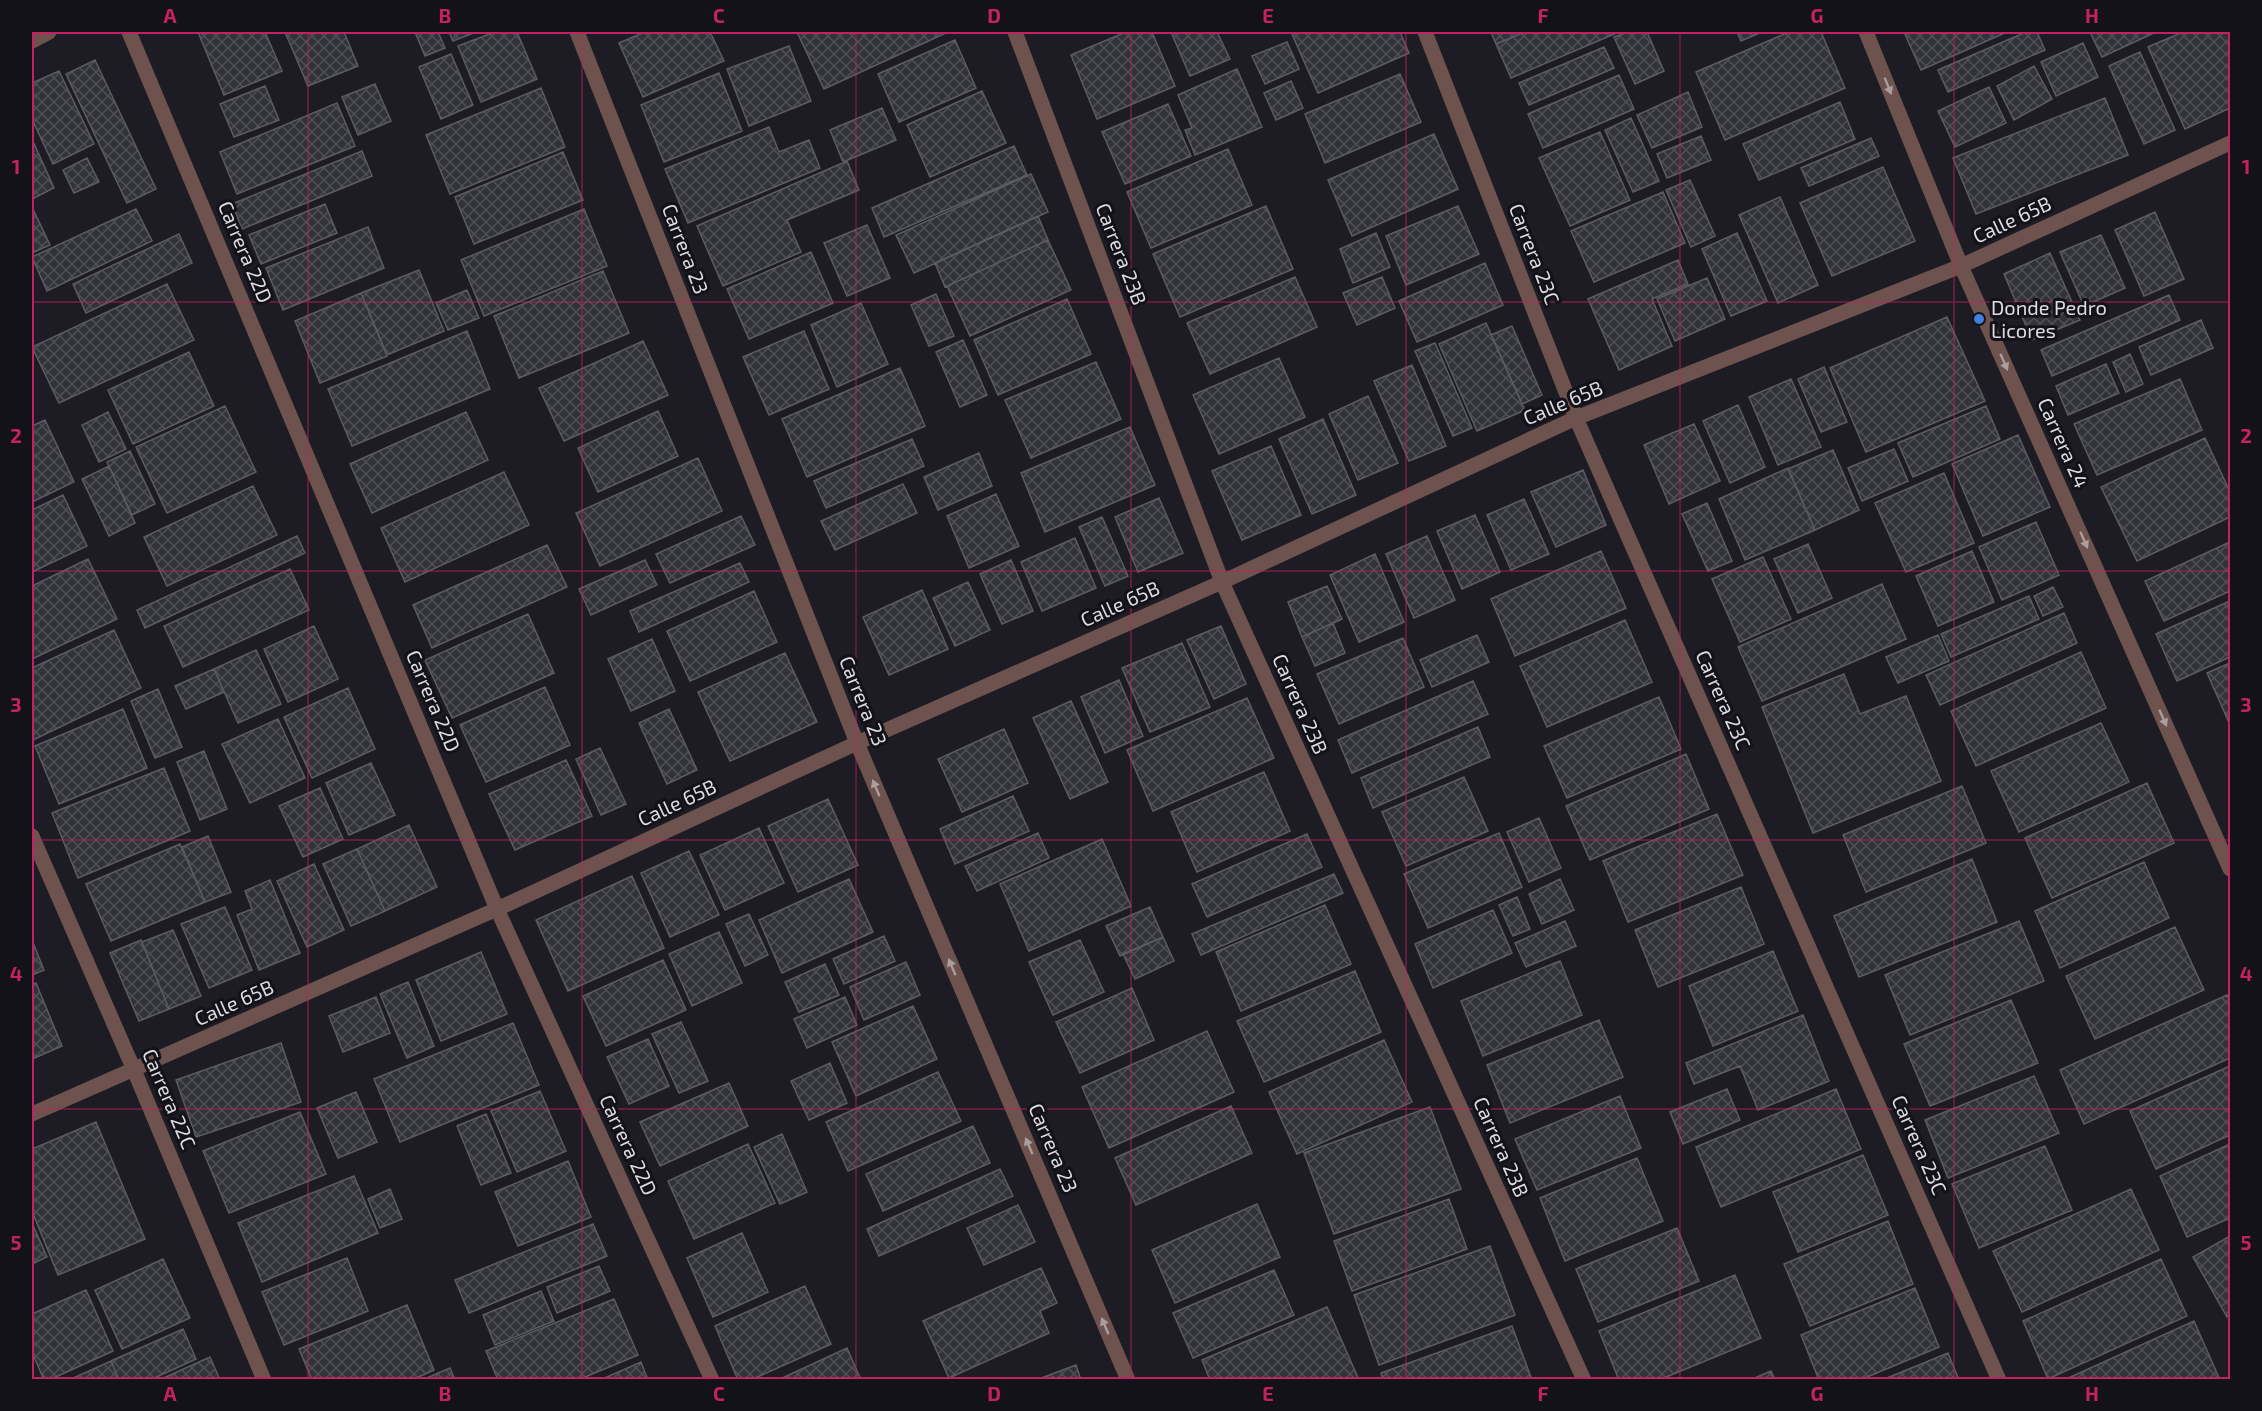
<svg xmlns="http://www.w3.org/2000/svg" width="2262" height="1411" font-family="'Exo 2',sans-serif">
<style>
.building{fill:url(#building-cross-hatch);stroke:#5b5c64;stroke-width:1.5}
.lines{fill:none;stroke-linecap:round;stroke-linejoin:round}
.minor{stroke:#6d524d;stroke-width:15}
.oneway{fill:#ab9e9e}
.grid{fill:none;stroke:#c32262;stroke-width:1.5;stroke-opacity:0.55}
.shop-dot{fill:#3f7fe0;stroke:#141219;stroke-width:2}
.labels{text-anchor:middle;stroke-width:6;stroke-linejoin:round;paint-order:stroke}
.street-label{font-size:20px;fill:#dddce1;stroke:#141219}
.poi-label{font-size:20px;fill:#dddce1;stroke:#141219;text-anchor:start}
.neatline{fill:none;stroke:#c32262;stroke-width:2}
.grid-label{font-size:20px;text-anchor:middle;font-weight:bold;fill:#c32262}
</style>
<defs>
<pattern id="building-cross-hatch" width="8" height="8" patternUnits="userSpaceOnUse" patternTransform="scale(1.5)"><rect width="8" height="8" fill="#32323a"/><path d="M0 0l8 8M0 8l8-8" fill="none" stroke="#4f4f56"/></pattern>
</defs>
<rect width="100%" height="100%" fill="#1d1b23"/>
<path class="building" d="M198 32H265L282 71 224 95Z
M285 32H344L358 66 308 86Z
M415 32H438L445 48 425 56Z
M449 32H476L453 41Z
M495 32H517L537 79 481 102 458 46Z
M645 32H710L724 61 643 97 619 43Z
M797 32H948L824 89Z
M1126 32H1152L1175 86 1097 119 1071 55Z
M1171 32H1217L1230 59 1190 76Z
M1296 32H1400L1409 53 1318 93 1292 34Z
M1491 32H1525L1496 44Z
M1525 32H1619L1511 78 1496 44Z
M1628 32H1647L1664 71 1635 84 1614 37Z
M1737 32H1762L1741 41Z
M1789 32H1821L1845 88 1725 140 1696 72Z
M1904 32H2007L1921 70Z
M2026 32H2037L2045 50 1948 92 1938 70Z
M2090 32H2156L2102 57Z
M2183 32H2230V108L2185 129 2148 47Z
M955 40 976 88 899 122 878 74Z
M1287 42 1299 69 1265 84 1252 56Z
M2083 43 2098 77 2056 96 2041 62Z
M789 46 811 101 749 126 727 69Z
M1604 47 1614 68 1529 105 1519 83Z
M2140 52 2175 130 2144 144 2109 66Z
M451 54 473 105 441 119 419 67Z
M95 60 156 189 127 203 66 74Z
M2034 66 2052 99 2014 120 1997 86Z
M1237 69 1262 127 1195 155 1185 130 1192 128 1178 95Z
M59 71 94 144 53 164 32 119V83Z
M719 73 742 131 664 162 641 105Z
M1400 74 1421 122 1325 163 1305 114Z
M1619 75 1634 109 1543 148 1528 114Z
M1291 81 1303 108 1276 120 1264 93Z
M375 84 391 121 358 135 342 97Z
M265 86 279 120 234 137 220 104Z
M1989 87 2006 123 1955 147 1938 111Z
M541 88 565 147 450 194 426 135Z
M982 91 1006 143 930 177 907 125Z
M1688 92 1702 127 1652 148 1637 115Z
M2105 98 2128 155 1976 214 1953 158Z
M1840 102 1855 139 1759 180 1743 144Z
M337 103 355 146 237 194 220 152Z
M1168 104 1191 156 1125 184 1102 132Z
M882 108 896 140 843 162 830 130Z
M1631 118 1659 181 1633 192 1605 130Z
M769 127 779 152 809 140 820 168 688 223 665 169Z
M1600 132 1630 200 1570 226 1539 158Z
M1434 134 1458 189 1352 236 1328 180Z
M1701 136 1711 160 1667 178 1657 154Z
M1871 138 1879 156 1809 186 1801 168Z
M32 139 54 188 32 199Z
M1014 146 1027 175 884 237 872 208Z
M1228 149 1252 205 1151 248 1127 192Z
M362 151 372 176 242 229 232 204Z
M563 152 583 200 474 244 455 197Z
M87 158 99 182 74 193 63 170Z
M847 161 859 190 787 220 801 252 723 286 697 226Z
M1883 167 1915 241 1832 276 1800 203Z
M1031 174 1048 212 914 273 896 235Z
M1690 180 1715 236 1691 247 1666 190Z
M1663 192 1685 243 1594 282 1571 231Z
M1780 197 1818 285 1778 303 1739 215Z
M325 204 337 233 261 264 249 235Z
M1266 206 1293 269 1180 317 1153 254Z
M1458 206 1479 254 1406 285 1386 236Z
M32 207 50 245 32 253Z
M136 209 152 241 47 291 32 257Z
M584 209 607 266 484 316 461 260Z
M2155 212 2184 279 2144 296 2115 230Z
M1038 216 1048 240 945 287 935 263Z
M867 225 890 278 847 296 824 243Z
M368 227 384 268 283 310 266 268Z
M1376 233 1390 267 1353 283 1340 249Z
M1737 233 1767 301 1731 316 1702 249Z
M179 234 192 263 86 313 73 284Z
M2101 235 2125 288 2084 306 2060 252Z
M1048 240 1071 290 970 336 947 286Z
M811 252 833 303 749 339 727 289Z
M2050 253 2080 320 2032 340 2004 274Z
M1678 260 1688 284 1652 299 1672 346 1619 370 1588 299Z
M1485 263 1503 305 1417 342 1399 301Z
M419 270 444 331 387 355 361 293Z
M603 271 629 333 519 378 494 316Z
M1295 277 1317 327 1210 374 1187 323Z
M1382 277 1395 308 1357 325 1343 293Z
M1707 278 1725 319 1675 341 1657 299Z
M167 284 194 340 59 403 32 347Z
M467 290 479 318 448 330 436 303Z
M361 293 387 356 320 383 295 321Z
M936 294 954 336 929 346 911 305Z
M2169 295 2180 320 2052 376 2041 350Z
M1067 299 1091 354 998 395 974 340Z
M861 303 888 364 837 387 811 325Z
M1947 317 1985 401 1866 452 1830 368Z
M2201 320 2213 348 2151 375 2139 347Z
M1486 323 1525 410 1477 431 1439 344Z
M1512 326 1542 395 1522 404 1491 335Z
M467 331 490 389 352 446 328 389Z
M804 331 829 389 769 415 743 357Z
M963 340 987 395 960 407 936 352Z
M643 341 668 395 564 441 539 388Z
M1435 343 1472 428 1453 436 1415 351Z
M189 352 214 406 133 444 108 390Z
M2130 354 2143 384 2126 392 2113 362Z
M1279 358 1305 417 1219 454 1193 395Z
M1096 362 1121 419 1031 458 1005 400Z
M2106 364 2119 393 2068 415 2056 386Z
M1412 365 1446 446 1409 461 1374 381Z
M1824 367 1847 422 1821 432 1798 379Z
M900 368 925 426 807 477 782 419Z
M1791 379 1821 447 1778 465 1749 397Z
M2180 379 2202 430 2097 475 2074 424Z
M1368 396 1398 463 1358 480 1329 414Z
M1738 405 1765 467 1730 483 1703 421Z
M225 406 256 472 167 513 136 447Z
M1986 406 2000 439 1913 477 1898 443Z
M658 411 678 456 598 492 578 448Z
M108 412 126 449 99 462 82 425Z
M466 412 488 460 372 513 350 464Z
M1323 419 1356 495 1312 514 1279 439Z
M45 420 74 482 32 502V426Z
M1694 424 1720 481 1669 504 1644 445Z
M1130 427 1155 485 1045 532 1021 473Z
M2018 435 2050 507 1983 536 1952 464Z
M2205 438 2230 492V517L2137 561 2101 487Z
M912 439 924 466 826 508 814 481Z
M1271 446 1301 515 1242 540 1212 471Z
M1894 449 1908 481 1862 501 1848 468Z
M1833 450 1859 510 1815 530 1788 469Z
M130 451 155 504 132 515 107 462Z
M979 453 992 486 938 510 924 477Z
M698 458 722 511 600 566 576 513Z
M109 466 135 523 109 536 82 479Z
M1788 468 1815 530 1745 560 1719 499Z
M1583 470 1606 525 1556 547 1531 492Z
M504 472 529 525 405 582 381 528Z
M1944 473 1974 543 1906 572 1875 503Z
M903 484 917 513 835 550 821 521Z
M253 486 277 535 167 586 144 537Z
M996 494 1019 546 969 568 947 516Z
M63 495 87 546 32 572V510Z
M1159 498 1183 553 1138 572 1115 517Z
M1524 499 1549 554 1511 570 1487 515Z
M1707 503 1732 561 1708 571 1682 514Z
M1475 515 1500 572 1462 589 1437 531Z
M741 516 755 545 670 583 656 554Z
M1102 517 1128 576 1105 586 1079 527Z
M2036 522 2059 575 2002 600 1979 547Z
M297 536 305 553 145 628 137 610Z
M1427 536 1455 600 1414 618 1386 554Z
M1075 538 1096 588 1042 611 1021 562Z
M2230 542V591L2164 621 2145 581Z
M1808 544 1832 598 1798 613 1774 559Z
M547 545 567 587 432 648 413 605Z
M1601 551 1626 608 1515 656 1491 599Z
M1972 551 1994 602 1938 626 1916 576Z
M1375 554 1404 622 1359 642 1330 575Z
M1763 557 1791 619 1740 642 1712 579Z
M88 559 117 619 32 659V586Z
M645 560 657 585 591 615 579 589Z
M1011 560 1033 611 1002 624 980 574Z
M740 563 749 582 639 632 630 611Z
M290 569 309 610 183 667 164 626Z
M968 582 990 630 955 646 933 598Z
M1882 584 1906 639 1762 701 1738 647Z
M1327 586 1342 619 1302 637 1288 602Z
M2053 587 2063 607 2043 616 2034 596Z
M922 590 948 649 889 675 863 617Z
M754 591 777 642 690 681 667 631Z
M2029 596 2039 619 1951 657 1941 634Z
M2230 601V657L2177 681 2156 634Z
M2064 613 2077 643 1940 705 1926 675Z
M528 614 554 673 452 718 425 660Z
M1625 620 1652 682 1547 727 1520 666Z
M1333 623 1345 653 1315 666 1302 637Z
M314 626 338 679 288 702 264 649Z
M1221 626 1246 684 1214 699 1187 640Z
M114 630 141 688 33 740 32 668Z
M1477 635 1489 662 1432 687 1420 660Z
M1938 635 1949 661 1898 683 1886 657Z
M1403 638 1424 687 1339 724 1317 674Z
M652 639 675 691 631 711 608 659Z
M1182 643 1210 707 1150 732 1122 668Z
M256 650 281 704 238 723 214 669Z
M2081 652 2106 708 1976 766 1951 711Z
M785 653 817 722 730 761 698 692Z
M2230 663V725L2207 673Z
M214 669 224 692 186 709 175 686Z
M1844 674 1860 714 1906 696 1941 781 1813 833 1762 707Z
M1119 680 1143 736 1105 753 1081 697Z
M1473 681 1488 714 1352 773 1338 740Z
M545 687 570 745 486 782 460 725Z
M348 688 375 749 312 778 284 717Z
M158 689 182 747 155 758 131 701Z
M1659 697 1681 749 1567 798 1544 746Z
M1247 698 1274 758 1153 811 1127 750Z
M1071 701 1108 782 1070 799 1033 718Z
M123 709 147 768 59 804 35 746Z
M669 709 697 770 667 784 639 723Z
M278 719 305 778 250 803 222 744Z
M2101 723 2129 782 2019 832 1991 771Z
M1478 727 1490 757 1373 808 1361 778Z
M1004 729 1028 783 962 812 938 759Z
M600 748 626 804 601 815 576 759Z
M204 751 227 809 200 820 177 762Z
M1686 754 1709 809 1590 860 1566 806Z
M566 760 592 816 515 850 489 794Z
M371 763 395 815 349 835 326 783Z
M164 768 190 831 78 878 52 813Z
M1264 772 1290 831 1197 872 1171 812Z
M1464 777 1488 831 1406 866 1382 812Z
M2147 783 2174 843 2052 898 2025 838Z
M1962 786 1986 843 1866 892 1843 835Z
M320 788 343 839 303 857 279 806Z
M1013 796 1029 831 955 864 940 829Z
M828 799 858 865 798 892 768 826Z
M1717 814 1743 875 1628 922 1603 861Z
M1539 818 1561 868 1529 882 1507 832Z
M409 825 437 887 385 911 357 849Z
M759 828 784 883 725 910 700 855Z
M1038 833 1049 858 977 891 965 866Z
M1499 833 1522 887 1428 928 1404 874Z
M1307 834 1322 867 1207 917 1192 884Z
M208 836 231 892 205 902 182 847Z
M1102 839 1131 906 1029 951 1000 884Z
M180 844 205 902 111 941 86 884Z
M357 849 385 911 351 926 323 864Z
M689 851 719 915 670 937 641 873Z
M1972 859 1997 922 1859 977 1834 916Z
M2144 862 2169 918 2060 968 2035 911Z
M314 864 344 930 307 947 277 881Z
M1334 874 1343 893 1201 955 1192 934Z
M632 876 664 948 568 991 536 920Z
M849 879 873 932 782 973 759 920Z
M1560 879 1574 910 1542 924 1529 894Z
M270 880 300 953 259 970 237 915 252 909 245 891Z
M1741 887 1764 944 1658 987 1635 930Z
M1517 897 1530 929 1513 936 1499 905Z
M1325 905 1351 964 1241 1011 1216 952Z
M225 907 252 970 209 988 181 924Z
M1150 907 1163 937 1120 956 1106 926Z
M1493 910 1512 953 1433 988 1415 944Z
M749 914 768 955 745 966 726 924Z
M1565 921 1576 946 1526 967 1515 943Z
M2019 921 2044 981 1910 1035 1885 975Z
M2175 927 2204 990 2095 1039 2066 976Z
M173 930 201 996 169 1009 142 942Z
M719 932 742 983 692 1006 669 954Z
M884 936 895 961 844 984 833 959Z
M1163 937 1174 961 1135 979 1123 954Z
M32 940 44 970 32 975Z
M141 940 169 1009 139 1021 110 953Z
M1080 940 1104 992 1053 1015 1029 962Z
M1773 951 1798 1011 1713 1046 1689 986Z
M481 952 507 1014 441 1041 416 980Z
M663 960 686 1010 606 1046 583 996Z
M1560 961 1582 1015 1483 1056 1461 1001Z
M906 962 920 995 864 1020 850 987Z
M825 964 839 995 799 1012 785 982Z
M1355 971 1381 1032 1264 1082 1237 1021Z
M408 982 434 1046 407 1058 380 994Z
M36 983 62 1046 32 1059V985Z
M1132 988 1154 1040 1080 1073 1056 1022Z
M2227 995 2230 1002V1058L2084 1124 2060 1070Z
M376 997 390 1033 343 1052 329 1016Z
M845 997 857 1025 807 1048 794 1019Z
M2011 1000 2038 1063 1930 1106 1904 1044Z
M913 1006 937 1059 856 1096 832 1042Z
M1803 1015 1829 1081 1758 1110 1740 1066 1694 1084 1686 1063Z
M1599 1020 1623 1077 1510 1123 1487 1065Z
M681 1022 708 1081 679 1093 652 1034Z
M513 1023 539 1085 400 1142 374 1079Z
M1207 1031 1234 1092 1109 1148 1082 1087Z
M648 1039 669 1086 629 1104 607 1057Z
M1384 1040 1412 1102 1297 1154 1269 1092Z
M281 1043 301 1102 196 1137 176 1080Z
M830 1063 847 1103 809 1120 791 1081Z
M2230 1066V1135L2156 1169 2130 1111Z
M938 1072 961 1121 848 1171 826 1122Z
M2034 1076 2059 1133 1948 1178 1925 1120Z
M729 1083 748 1126 660 1166 640 1122Z
M1727 1089 1740 1120 1683 1144 1670 1112Z
M1836 1089 1861 1149 1721 1207 1696 1147Z
M540 1091 566 1151 517 1172 491 1111Z
M356 1092 377 1142 338 1158 317 1108Z
M1620 1096 1641 1148 1537 1190 1515 1139Z
M1231 1106 1252 1153 1136 1205 1115 1158Z
M1430 1107 1461 1189 1334 1234 1304 1153Z
M300 1112 326 1174 229 1213 203 1151Z
M486 1114 511 1173 481 1185 457 1126Z
M96 1122 145 1239 58 1275 32 1211V1149Z
M973 1126 990 1163 883 1211 866 1174Z
M782 1134 807 1192 780 1204 754 1147Z
M748 1144 775 1203 694 1239 668 1181Z
M2230 1144V1218L2187 1237 2160 1176Z
M2045 1146 2072 1210 1979 1248 1952 1184Z
M1863 1155 1888 1215 1798 1252 1773 1192Z
M1637 1158 1663 1221 1565 1261 1540 1198Z
M568 1161 591 1217 518 1246 495 1192Z
M1000 1169 1013 1196 879 1256 867 1229Z
M354 1176 378 1233 262 1282 238 1223Z
M390 1189 402 1219 380 1228 368 1199Z
M2131 1189 2159 1250 2022 1312 1993 1251Z
M1449 1199 1467 1249 1352 1291 1334 1241Z
M1257 1204 1280 1257 1175 1303 1152 1250Z
M1018 1205 1035 1242 984 1265 967 1228Z
M1888 1221 1913 1284 1810 1326 1784 1264Z
M32 1223 47 1257 32 1264Z
M593 1224 607 1256 469 1313 455 1280Z
M1677 1228 1699 1281 1598 1322 1576 1269Z
M742 1233 768 1292 713 1317 687 1258Z
M2230 1236V1315L2227 1317 2193 1257Z
M1490 1246 1515 1315 1379 1365 1354 1295Z
M347 1258 368 1311 284 1345 262 1292Z
M163 1259 190 1318 122 1349 95 1290Z
M2161 1259 2187 1316 2048 1379 2023 1321Z
M599 1266 610 1291 557 1313 547 1287Z
M1041 1268 1057 1303 1040 1311 1049 1333 949 1378 923 1321Z
M1274 1270 1294 1315 1193 1358 1173 1313Z
M1735 1275 1761 1338 1659 1380H1619L1599 1331Z
M805 1286 831 1344 751 1380H738L715 1326Z
M1915 1288 1939 1347 1860 1380H1819L1801 1335Z
M86 1290 113 1351 49 1380H44L32 1352V1314Z
M541 1291 554 1321 495 1345 483 1315Z
M614 1299 638 1355 578 1380H498L486 1351Z
M407 1305 434 1370 412 1380H312L299 1349Z
M1327 1307 1359 1380H1210L1202 1360Z
M2194 1321 2220 1380H2064Z
M1512 1326 1532 1380H1383L1381 1373Z
M183 1329 196 1359 150 1380H119L111 1361Z
M847 1348 861 1380H778Z
M1948 1353 1959 1380H1882Z
M210 1357 220 1380H159Z
M111 1361 119 1380H69Z
M641 1362 648 1380H600Z
M1076 1365 1081 1380H1036Z
M450 1368 455 1380H422Z
M1771 1371 1775 1380H1750Z"/>
<g class="lines">
<path class="minor" d="M129 32 497 909 712 1380
M577 32 857 743 1128 1380
M1015 32 1222 582 1584 1380
M1425 32 1576 418 1999 1380
M1866 32 1961 266 2230 869
M32 41 49 32
M32 836 134 1070 264 1380
M32 1114 497 909 857 743 1222 582 1576 418 1961 266 2230 143"/>
</g>
<defs><path id="oneway-solid" d="M-6-.8H1V-3.2L6.5 0L1 3.2V.8H-6Z" transform="scale(1.5)"/></defs>
<g class="oneway">
<use href="#oneway-solid" transform="translate(1888 86) rotate(68)"/>
<use href="#oneway-solid" transform="translate(2004 362) rotate(66)"/>
<use href="#oneway-solid" transform="translate(2084 540) rotate(66)"/>
<use href="#oneway-solid" transform="translate(2163 718) rotate(66)"/>
<use href="#oneway-solid" transform="translate(876 788) rotate(-113)"/>
<use href="#oneway-solid" transform="translate(952 967) rotate(-113)"/>
<use href="#oneway-solid" transform="translate(1029 1146) rotate(-113)"/>
<use href="#oneway-solid" transform="translate(1105 1326) rotate(-113)"/>
</g>
<path class="grid" d="M308 32V1380M582 32V1380M856 32V1380M1131 32V1380M1406 32V1380M1680 32V1380M1954 32V1380M32 302H2230M32 571H2230M32 840H2230M32 1109H2230"/>
<circle class="shop-dot" cx="1979" cy="319" r="6"/>
<g class="labels">
<g class="street-label">
<text transform="translate(2012 220) rotate(-25)" y="7">Calle 65B</text>
<text transform="translate(685 249) rotate(69)" y="7">Carrera 23</text>
<text transform="translate(245 252) rotate(67)" y="7">Carrera 22D</text>
<text transform="translate(1121 254) rotate(69)" y="7">Carrera 23B</text>
<text transform="translate(1534 254) rotate(69)" y="7">Carrera 23C</text>
<text transform="translate(1563 403) rotate(-23)" y="7">Calle 65B</text>
<text transform="translate(2063 443) rotate(66)" y="7">Carrera 24</text>
<text transform="translate(1120 604) rotate(-24)" y="7">Calle 65B</text>
<text transform="translate(1723 700) rotate(66)" y="7">Carrera 23C</text>
<text transform="translate(433 701) rotate(67)" y="7">Carrera 22D</text>
<text transform="translate(863 701) rotate(68)" y="7">Carrera 23</text>
<text transform="translate(1300 704) rotate(66)" y="7">Carrera 23B</text>
<text transform="translate(677 803) rotate(-25)" y="7">Calle 65B</text>
<text transform="translate(234 1003) rotate(-24)" y="7">Calle 65B</text>
<text transform="translate(169 1099) rotate(67)" y="7">Carrera 22C</text>
<text transform="translate(628 1145) rotate(65)" y="7">Carrera 22D</text>
<text transform="translate(1919 1145) rotate(66)" y="7">Carrera 23C</text>
<text transform="translate(1501 1147) rotate(66)" y="7">Carrera 23B</text>
<text transform="translate(1053 1148) rotate(67)" y="7">Carrera 23</text>
</g>
<g class="poi-label">
<text x="1991" y="315">Donde Pedro<tspan x="1991" dy="23">Licores</tspan></text>
</g>
</g>
<rect width="2262" height="1411" fill="none" stroke="#141219" stroke-width="66"/>
<rect x="33" y="33" width="2196" height="1345" class="neatline"/>
<g class="grid-label">
<text x="170" y="23">A</text>
<text x="445" y="23">B</text>
<text x="719" y="23">C</text>
<text x="994" y="23">D</text>
<text x="1268" y="23">E</text>
<text x="1543" y="23">F</text>
<text x="1817" y="23">G</text>
<text x="2092" y="23">H</text>
<text x="16" y="174">1</text>
<text x="2246" y="174">1</text>
<text x="16" y="443">2</text>
<text x="2246" y="443">2</text>
<text x="16" y="712">3</text>
<text x="2246" y="712">3</text>
<text x="16" y="981">4</text>
<text x="2246" y="981">4</text>
<text x="16" y="1250">5</text>
<text x="2246" y="1250">5</text>
<text x="170" y="1401">A</text>
<text x="445" y="1401">B</text>
<text x="719" y="1401">C</text>
<text x="994" y="1401">D</text>
<text x="1268" y="1401">E</text>
<text x="1543" y="1401">F</text>
<text x="1817" y="1401">G</text>
<text x="2092" y="1401">H</text>
</g>
</svg>
